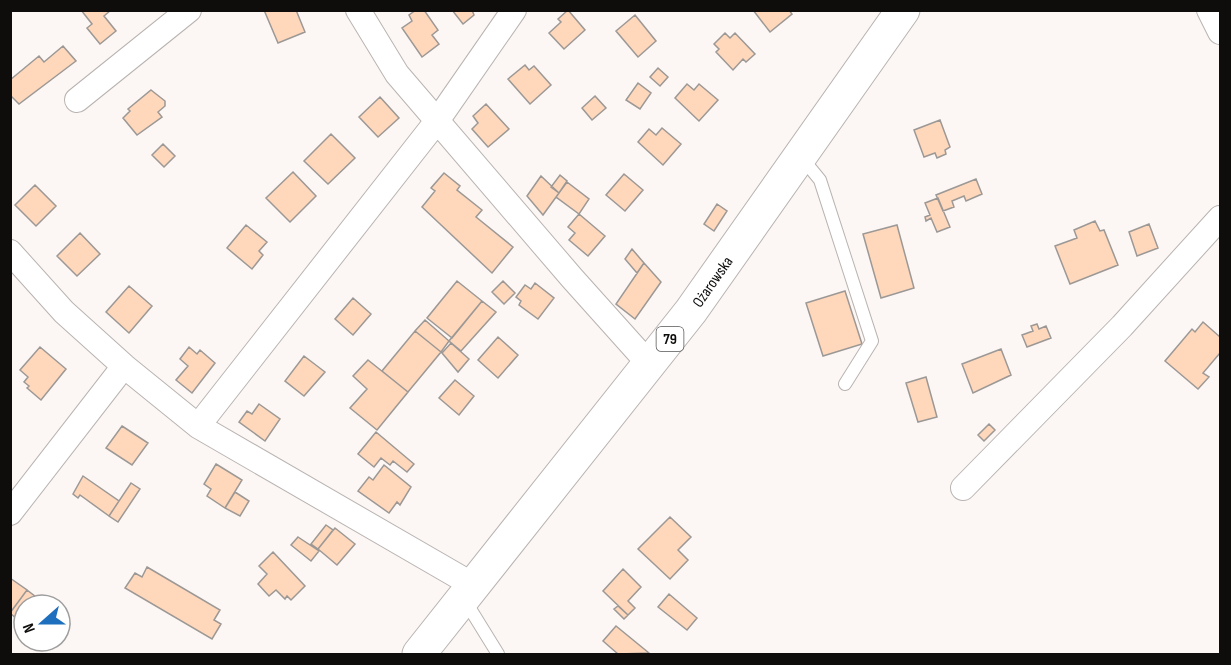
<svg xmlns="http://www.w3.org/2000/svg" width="1231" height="665" font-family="'Sofia Sans Condensed',sans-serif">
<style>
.building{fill:#ffd7bb;stroke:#9c9895;stroke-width:1.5}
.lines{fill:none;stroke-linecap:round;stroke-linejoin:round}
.service-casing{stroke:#b9b4b2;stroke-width:14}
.minor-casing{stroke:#b9b4b2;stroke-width:26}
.primary-casing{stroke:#b9b4b2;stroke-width:35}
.service{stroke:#fff;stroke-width:12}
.minor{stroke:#fff;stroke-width:24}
.primary{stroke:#fff;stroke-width:33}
.labels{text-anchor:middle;stroke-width:4.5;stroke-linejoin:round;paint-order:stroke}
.shield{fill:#fff;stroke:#565655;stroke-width:1.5}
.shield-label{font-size:15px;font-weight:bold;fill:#0e0d0c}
.street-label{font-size:16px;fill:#0e0d0c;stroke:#fff}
</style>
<rect width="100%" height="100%" fill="#fcf7f4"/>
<path class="building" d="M81 10H111L104 16 116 31 100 44 87 28 92 24Z
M264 10H296L305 32 278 43Z
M416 10H424L438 30 432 35 439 44 422 57 402 28 412 21 409 15Z
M452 10H472L474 15 463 24Z
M568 10 585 30 564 49 549 33 561 22 558 19Z
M753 10H789L792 14 770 32Z
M635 15 656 41 638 57 616 31Z
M725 33 730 38 735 33 755 54 746 62 743 59 733 70 716 52 719 49 714 44Z
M63 46 76 61 19 104 10 95V80L39 56 44 62Z
M525 65 529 70 534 66 551 85 530 104 508 79Z
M658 68 668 77 660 86 650 77Z
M638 83 651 93 640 109 626 100Z
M687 84 694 90 699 84 718 100 699 121 675 98Z
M151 90 165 101V106L158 112 162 117 137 135 123 118 130 111 128 109Z
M595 96 606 108 592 120 582 108Z
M380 97 399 118 378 137 359 117Z
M486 104 509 129 488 147 472 129 478 123 473 116Z
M940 120 950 147 945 150 946 154 937 158 935 153 924 157 914 130Z
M662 128 681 144 663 165 638 142 649 129 656 135Z
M331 134 355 158 328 184 304 161Z
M163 144 175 156 164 167 152 155Z
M293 172 316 196 290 222 266 198Z
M444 173 460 186 457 190 482 210 476 217 513 247 492 273 422 207 435 191 431 188Z
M624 174 643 190 625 211 606 195Z
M560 175 567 181 559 193 551 187Z
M541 176 559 193 543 215 527 196Z
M976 179 982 194 966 201 964 196 952 201 954 207 943 211 936 195Z
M567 182 589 199 579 214 556 197Z
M35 185 56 206 36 226 15 205Z
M938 198 950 227 937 232 931 218 926 221 925 217 930 215 925 203Z
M717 204 727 211 714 231 704 224Z
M579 214 605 236 588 256 569 240 575 233 568 227Z
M1095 221 1100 231 1104 230 1118 265 1070 284 1055 246 1077 238 1074 230Z
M1149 224 1158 248 1137 256 1129 232Z
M246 225 267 242 259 251 263 255 252 269 227 248Z
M897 225 914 288 881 298 863 234Z
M80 233 100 254 77 276 57 256Z
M632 249 644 263 637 273 625 259Z
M644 263 661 282 635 319 616 304Z
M457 281 482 301 452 338 427 318Z
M503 281 515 293 504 304 492 292Z
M535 283 554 298 538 319 519 305 521 301 516 297 525 285 531 289Z
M129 286 152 306 129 333 106 312Z
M845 291 862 344 823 356 806 303Z
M353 298 371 314 353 335 335 319Z
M482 301 496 312 461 351 449 341Z
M425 320 449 341 441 352 415 331Z
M1203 322 1220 337V353L1203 373 1209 377 1198 389 1165 361 1192 329 1195 332Z
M1037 324 1039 329 1046 326 1051 338 1027 347 1022 335 1033 331 1031 326Z
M415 331 441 352 408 392 382 371Z
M498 337 518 355 498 378 478 360Z
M451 343 469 359 458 372 442 353Z
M40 347 66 369 41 400 27 388 29 386 24 382 28 377 20 370Z
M189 347 197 354 200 350 215 363 192 393 176 380 188 366 180 359Z
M1001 349 1011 375 973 393 962 364Z
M304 356 325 372 304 396 285 381Z
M368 360 408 392 377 430 350 408 367 389 353 376Z
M926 377 937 417 918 422 906 383Z
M455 380 474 396 459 415 439 398Z
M259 404 280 419 265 441 239 422 247 411 252 414Z
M989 424 995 430 984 441 978 435Z
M122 426 148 443 132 465 106 448Z
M376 432 414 464 407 472 393 461 390 465 381 458 374 467 358 454Z
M216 464 242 480 225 508 207 496 211 489 204 484Z
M384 465 411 487 400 505 397 502 389 513 358 491 369 477 373 480Z
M83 476 119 501 109 516 80 495 78 498 73 494Z
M131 483 140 489 118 522 109 516Z
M235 492 249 501 240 516 225 508Z
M670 517 691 537 678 550 688 560 670 579 638 549Z
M326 525 333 530 318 549 311 544Z
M335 528 355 544 337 565 318 549Z
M298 537 319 551 311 561 291 545Z
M273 552 305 586 291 600 287 596 285 599 276 590 269 596 258 584 267 574 259 566Z
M147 567 220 610 214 620 221 624 212 639 125 588 135 573 142 577Z
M623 569 641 587 628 601 635 608 628 615 603 591Z
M10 578 27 590 10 613Z
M27 590 36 597 30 605H24V614L19 621 10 613Z
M669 594 697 618 687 630 658 607Z
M618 606 628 615 624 619 614 609Z
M616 626 649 653 618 654 603 641Z"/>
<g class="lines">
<defs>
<path id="service" d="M802 158 820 180 872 341 845 384
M464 599 498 654"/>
<path id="minor" d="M358 10 397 74 572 278 650 365
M1209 10 1220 32
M77 100 189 10
M10 252 64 312 124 366 198 426 473 585
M198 426 437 121 514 10
M963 488 1122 326 1220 218
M10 513 124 366"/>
<g id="primary">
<path id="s1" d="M419 654 691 311 903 10"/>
</g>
</defs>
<use href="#service" class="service-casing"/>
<use href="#minor" class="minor-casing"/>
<use href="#primary" class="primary-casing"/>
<use href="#service" class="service"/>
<use href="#minor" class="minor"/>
<use href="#primary" class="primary"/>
</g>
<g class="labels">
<rect class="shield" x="656.5" y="327" width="27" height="24" rx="4.5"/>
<g class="shield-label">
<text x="670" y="344">79</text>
</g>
<g class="street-label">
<text dy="6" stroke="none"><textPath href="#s1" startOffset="474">Ożarowska</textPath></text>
</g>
</g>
<rect width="1231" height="665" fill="none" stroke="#0e0d0c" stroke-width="24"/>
<g transform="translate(42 623) rotate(249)"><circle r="28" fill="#ffffff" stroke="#9f9e9e" stroke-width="1.5"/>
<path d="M0-4.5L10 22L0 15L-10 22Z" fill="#1e70be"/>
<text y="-9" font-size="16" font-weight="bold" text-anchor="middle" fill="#0e0d0c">N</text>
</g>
</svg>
